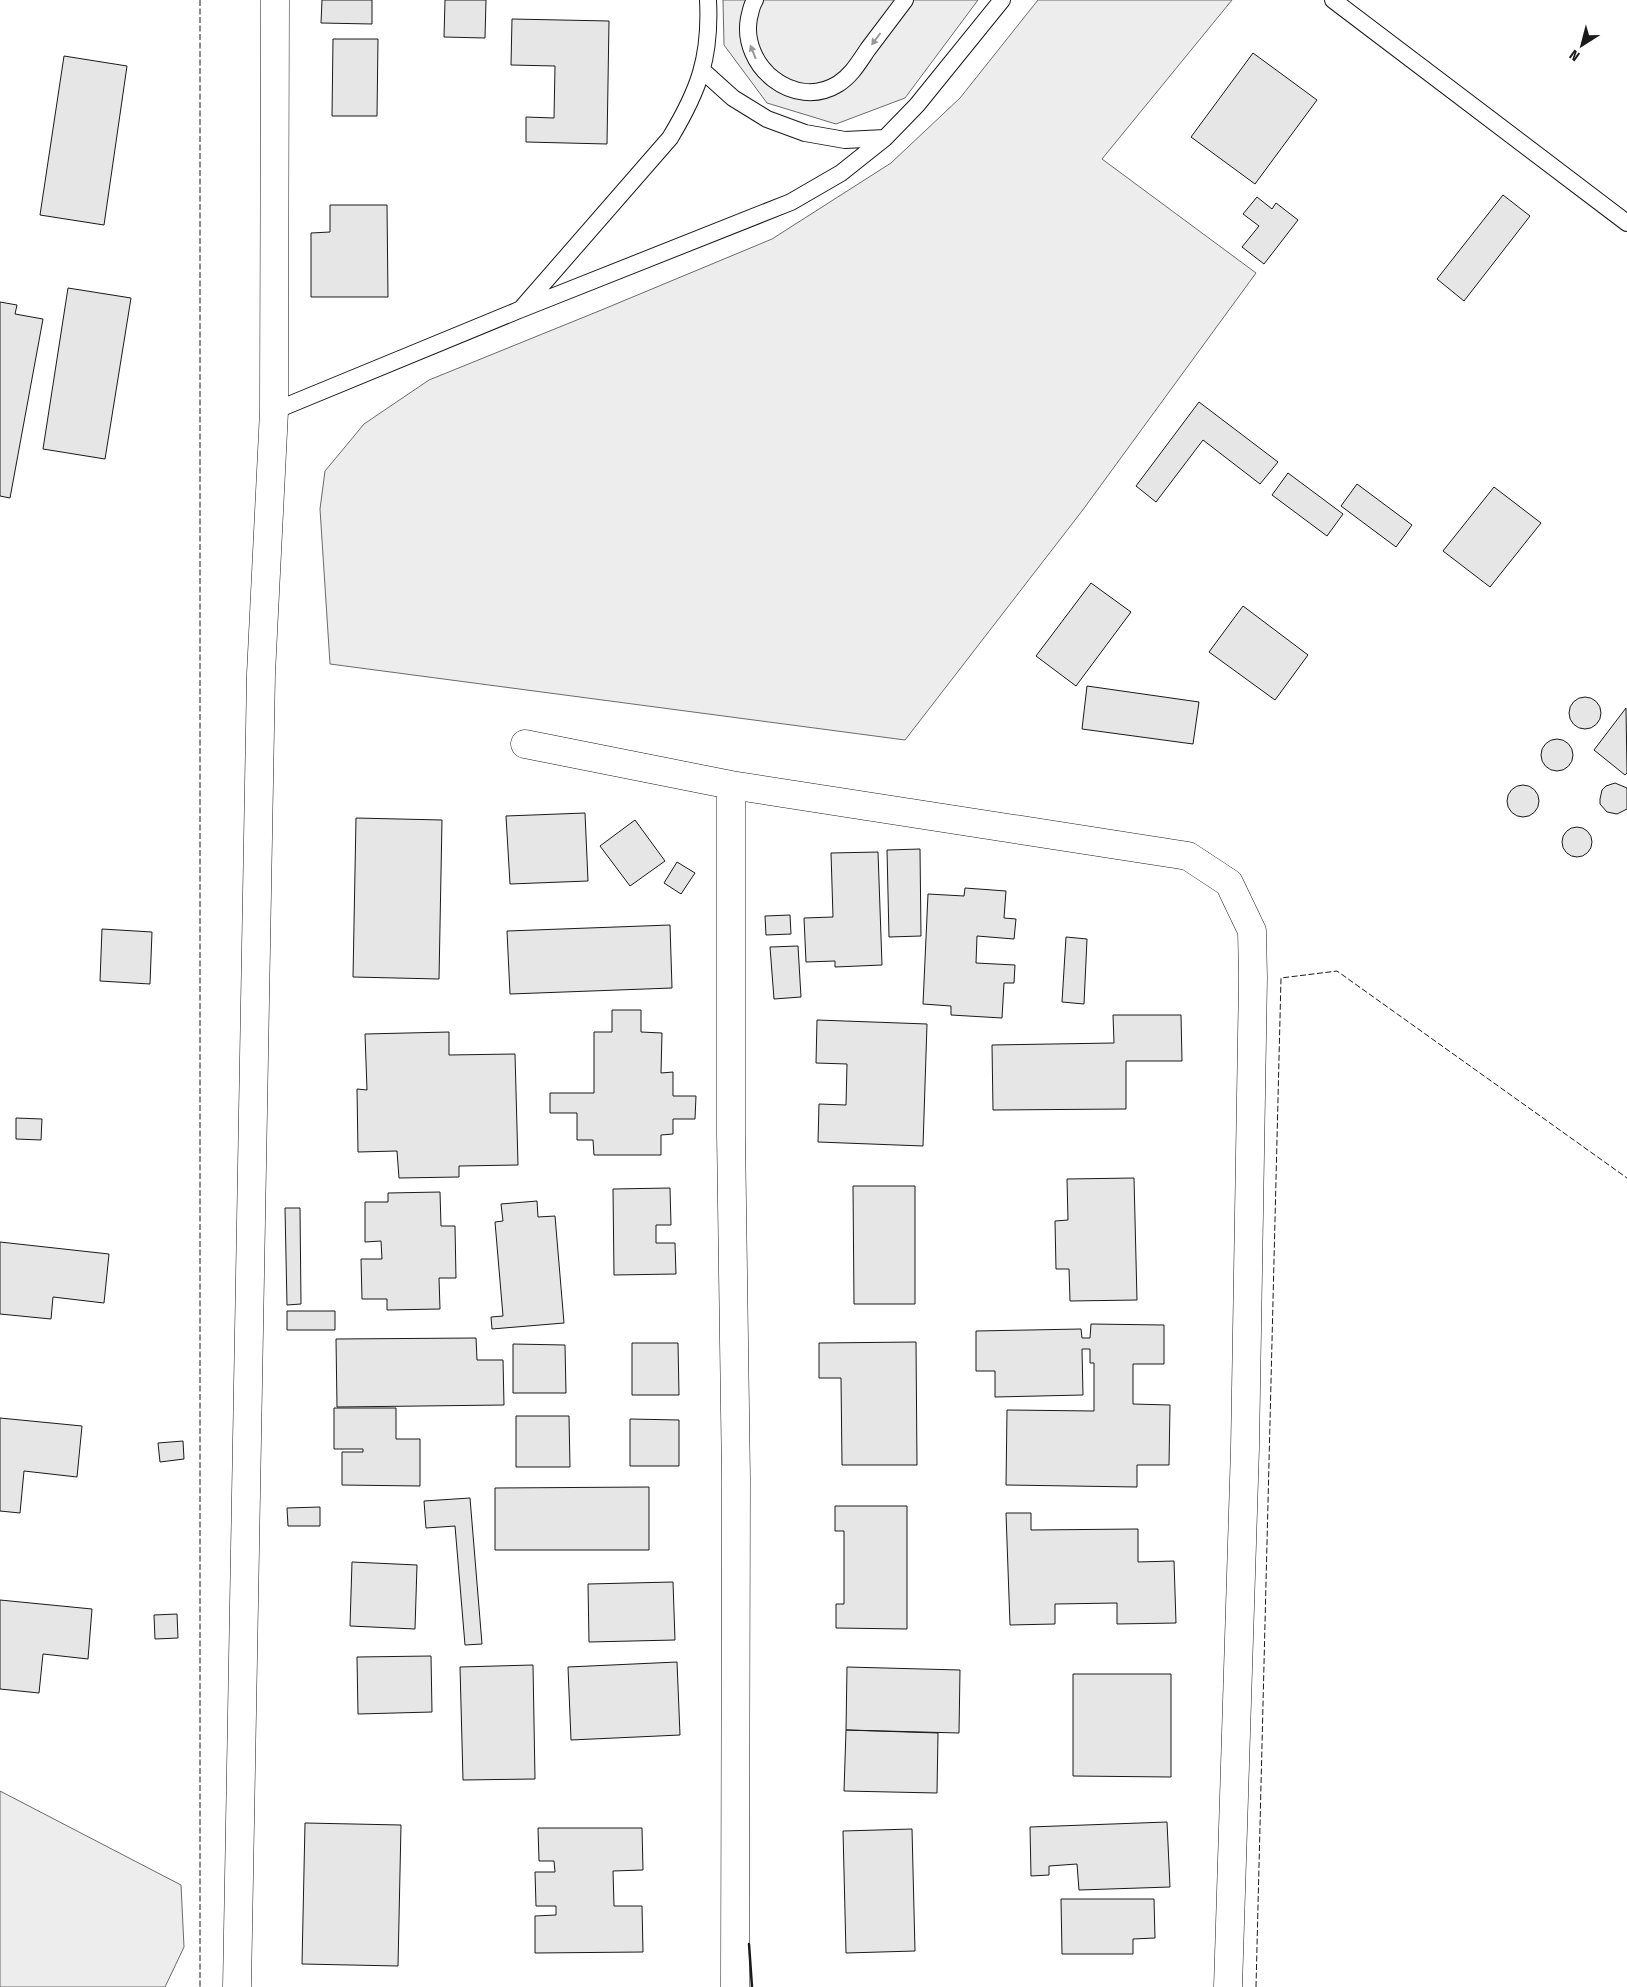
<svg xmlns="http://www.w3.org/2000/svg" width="1627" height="1987" font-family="'Fira Sans Condensed',sans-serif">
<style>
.built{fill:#ededed;stroke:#6a6a6a}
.building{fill:#e6e6e6;stroke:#1a1a1a}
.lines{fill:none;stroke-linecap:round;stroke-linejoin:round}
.service-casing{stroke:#1a1a1a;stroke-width:18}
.minor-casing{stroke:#1a1a1a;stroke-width:29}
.tertiary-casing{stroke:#1a1a1a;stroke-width:29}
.service{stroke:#fff;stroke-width:16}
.minor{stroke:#fff;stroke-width:28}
.tertiary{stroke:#fff;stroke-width:28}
.fence{stroke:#1a1a1a;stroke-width:1;stroke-dasharray:6 2.5;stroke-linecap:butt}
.wall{stroke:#1a1a1a;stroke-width:2.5}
.oneway{fill:#989898}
</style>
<rect width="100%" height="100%" fill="#fff"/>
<path class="built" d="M723 0H978L905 98 836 124 767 103 724 45Z
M1038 0H1232L1102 159 1256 273 1082 511 905 740 330 664 320 509 325 471 364 424 429 380 599 311 772 239 891 163 960 98Z
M0 1791 181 1885 184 1947 165 1987H0Z"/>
<path class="building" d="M322 0H372V24L321 23Z
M445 0H486L485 38 444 37Z
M512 19 609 21 607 144 526 142V117L554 118 555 66 511 65Z
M333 39H378L377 116H332Z
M1253 53 1317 100 1255 184 1191 137Z
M64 56 127 66 104 225 40 215Z
M1503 195 1530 216 1464 301 1437 279Z
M1257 197 1272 209 1276 203 1298 220 1264 264 1242 247 1259 226 1243 214Z
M330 205H387L388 297H311V233L330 232Z
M68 288 131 298 105 459 43 449Z
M0 302 17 305 15 314 43 319 10 498 0 496Z
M1199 402 1278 462 1260 484 1203 440 1156 502 1136 486Z
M1288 473 1343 514 1327 536 1272 495Z
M1357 484 1412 525 1396 547 1341 506Z
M1494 487 1541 523 1490 587 1443 551Z
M1091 583 1131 612 1076 686 1036 656Z
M1243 606 1308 655 1275 700 1209 652Z
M1087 686 1199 702 1193 744 1082 729Z
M1569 713a16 16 0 1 1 32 0a16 16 0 1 1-32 0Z
M1626 708 1627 773 1625 775 1594 750Z
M1541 755a16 16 0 1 1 32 0a16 16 0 1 1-32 0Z
M1615 783 1627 788V809L1617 814 1607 812 1600 804V799L1602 790 1606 786Z
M1507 801a16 16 0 1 1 32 0a16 16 0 1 1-32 0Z
M585 813 588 881 510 884 506 816Z
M356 818 442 820 439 979 353 977Z
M635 820 665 861 630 886 600 846Z
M1562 842a15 15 0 1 1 30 0a15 15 0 1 1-30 0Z
M920 849 921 936 889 937 887 850Z
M878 852 882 965 835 967V961L806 962 804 918 833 917 831 853Z
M677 862 695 873 681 894 664 883Z
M965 888 1006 891 1004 918 1016 919 1014 939 977 936 976 963 1015 965 1014 983H1004L1002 1018 951 1015V1006L923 1004 928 894 964 896Z
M790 915 791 934 766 935 765 916Z
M670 925 672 988 510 994 507 931Z
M102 929 152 932 150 984 100 981Z
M1066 937 1087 939 1084 1004 1062 1002Z
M798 946 801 997 774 999 770 947Z
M612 1010H641V1032L662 1033 661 1073 673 1072V1096H696L695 1119H673V1134L661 1135V1155H594L593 1140H577V1113H550V1093H594V1032H612Z
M1113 1015H1181L1182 1061H1126V1109L993 1110 992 1045 1114 1043Z
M817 1020 927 1024 923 1146 818 1142 819 1104 846 1105 847 1064 816 1063Z
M449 1032V1055L515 1054 518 1165 459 1166V1177L399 1178 397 1151 358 1152 357 1089 367 1090 365 1034Z
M16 1118 42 1119 41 1140 16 1139Z
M1134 1178 1137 1300 1070 1301 1069 1269H1056L1055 1221 1068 1220 1067 1179Z
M853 1186H915V1304H854Z
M670 1188 671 1225H656V1243H675L676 1274 614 1275 613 1189Z
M440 1192 441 1226H455L456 1278H439L440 1309 387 1310V1299H362L361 1259H382L381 1241 365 1242V1202H388V1193Z
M537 1201 538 1217 555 1216 564 1323 492 1329 491 1317 503 1316 495 1222 503 1221 501 1204Z
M285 1208H300L301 1304 287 1305Z
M0 1242 109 1254 104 1303 53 1297 51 1319 0 1314Z
M287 1311H335V1330H287Z
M1091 1324 1164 1325V1364H1133V1404L1170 1405 1169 1465H1137V1487L1006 1485 1007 1410 1094 1411V1363H1090V1349H1082L1083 1395 995 1397V1371H976V1331L1081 1329 1082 1338H1090Z
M476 1338 477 1360H503L504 1405 337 1407 336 1339Z
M916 1342 917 1465H842L841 1378H819V1343Z
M632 1343H678L679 1395H632Z
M513 1344 565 1345 566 1393H513Z
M334 1408H396V1439H420V1486L342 1485V1452H363V1449H334Z
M516 1416H569L570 1467H516Z
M0 1418 82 1426 77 1477 24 1471 20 1513 0 1511Z
M630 1419 679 1420V1466H630Z
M183 1441 184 1459 160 1462 158 1443Z
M649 1487V1550H495V1488Z
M470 1498 482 1644 465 1645 455 1526 426 1528 424 1501Z
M835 1506H907V1629L836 1628V1604H844V1531H835Z
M320 1507V1526H288L287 1508Z
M1006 1513H1031V1530L1138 1529V1562L1174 1561 1176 1623 1117 1624V1603L1055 1604V1624L1010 1625Z
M352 1562 417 1565 415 1629 350 1626Z
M673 1582 675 1640 589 1642 588 1584Z
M0 1600 92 1609 88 1659 43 1654 39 1693 0 1689Z
M177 1614 178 1638 155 1639 154 1615Z
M431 1656 432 1712 358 1714 357 1657Z
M677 1662 680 1735 571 1740 568 1667Z
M533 1665 535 1779 463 1780 460 1667Z
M847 1667 960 1670 959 1733 846 1730Z
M1073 1674H1171V1777L1073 1776Z
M846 1730 938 1733 937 1793 844 1791Z
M1167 1822 1170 1887 1079 1890 1077 1864 1049 1866V1875L1031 1876 1030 1827Z
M305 1823 401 1825 398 1966 302 1964Z
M538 1828H642L643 1870 613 1871 614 1906H642L643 1952 535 1953V1916L556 1915V1906H536L535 1872H555L554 1861H539Z
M912 1829 915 1951 846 1953 843 1831Z
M1061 1899H1154L1155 1938 1133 1939V1954H1062Z"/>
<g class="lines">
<defs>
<path id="service" d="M755 0C751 6 751 11 749 18 740 66 794 111 838 84 852 75 859 62 868 49 880 33 893 16 905 0
M1333 0 1627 223
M703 71 733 98 767 119 805 133 845 140 885 138
M521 309 670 138C699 90 711 57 708 0
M274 411 519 310 791 202 841 173 885 138 917 105 1002 0"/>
<path id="minor" d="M525 744 731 785V1134L736 1478 735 1987
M731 785 1188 856 1229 883 1252 931 1253 978 1245 1448 1228 1987"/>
<path id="tertiary" d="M237 1987 261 674 274 411 275 0"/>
</defs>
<use href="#service" class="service-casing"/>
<use href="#minor" class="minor-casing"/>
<use href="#tertiary" class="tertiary-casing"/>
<use href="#service" class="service"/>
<use href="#minor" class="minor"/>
<use href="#tertiary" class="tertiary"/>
<path class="fence" d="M200 0V1987
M1256 1987 1281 978 1337 971 1627 1178"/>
<path class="wall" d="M749 1944 752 1987"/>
</g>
<defs><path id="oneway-solid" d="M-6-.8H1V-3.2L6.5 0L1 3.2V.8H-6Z" transform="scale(1.25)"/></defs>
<g class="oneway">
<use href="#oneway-solid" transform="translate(876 39) rotate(127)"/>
<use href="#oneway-solid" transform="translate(753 52) rotate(-112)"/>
</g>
<g transform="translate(1582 45) rotate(216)" stroke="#ffffff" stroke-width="4" paint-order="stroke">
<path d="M0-4L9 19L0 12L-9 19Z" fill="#1a1a1a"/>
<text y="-8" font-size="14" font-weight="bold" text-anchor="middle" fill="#1a1a1a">N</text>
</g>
</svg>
